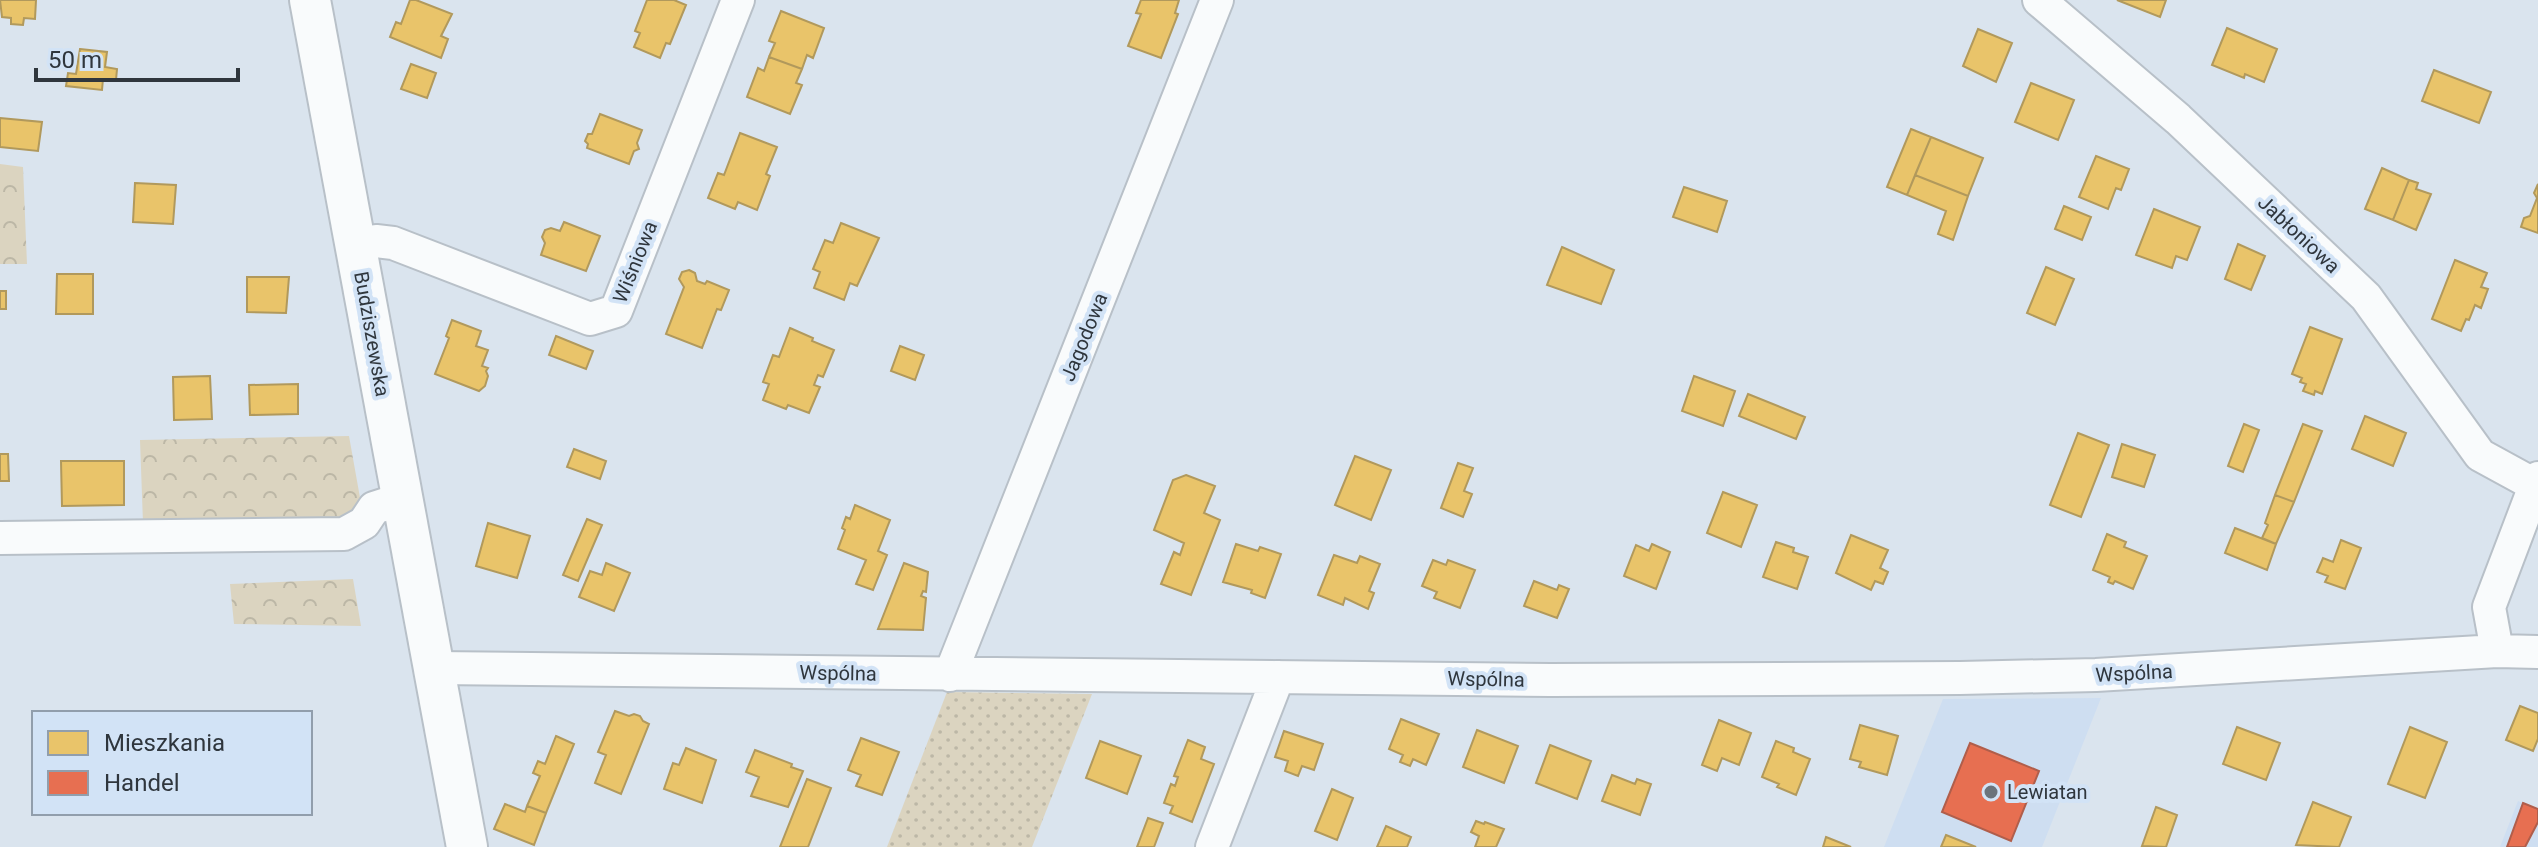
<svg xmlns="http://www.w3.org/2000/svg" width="2538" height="847" font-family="Roboto,sans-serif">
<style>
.built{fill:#cedef1}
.grass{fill:url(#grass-dots)}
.forest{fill:url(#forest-crowns)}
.homes{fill:#e9c46a;stroke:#b1995c;stroke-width:2}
.shops{fill:#e76f51;stroke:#b05e4b;stroke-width:2}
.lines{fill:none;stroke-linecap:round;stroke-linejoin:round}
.minor-casing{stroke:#b8c0c8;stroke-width:36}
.tertiary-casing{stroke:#b8c0c8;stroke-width:44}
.minor{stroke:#f9fbfc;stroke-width:32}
.tertiary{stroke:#f9fbfc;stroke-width:40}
.poi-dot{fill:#6b737b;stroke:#d2e3f6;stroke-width:3}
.labels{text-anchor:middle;stroke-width:8;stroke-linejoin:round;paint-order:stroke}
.street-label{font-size:20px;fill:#2f363d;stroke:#d2e3f6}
.poi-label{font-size:20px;fill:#2f363d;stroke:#d2e3f6;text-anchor:start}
</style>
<defs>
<pattern id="grass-dots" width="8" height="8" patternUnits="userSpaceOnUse" patternTransform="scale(2)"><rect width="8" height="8" fill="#dbd4c0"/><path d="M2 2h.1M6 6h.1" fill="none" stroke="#bcb7a6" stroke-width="1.8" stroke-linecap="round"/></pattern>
<pattern id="forest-crowns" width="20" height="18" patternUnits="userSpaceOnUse" patternTransform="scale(2)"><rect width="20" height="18" fill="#dbd4c0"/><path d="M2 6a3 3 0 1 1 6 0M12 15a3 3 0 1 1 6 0" fill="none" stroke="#bcb7a6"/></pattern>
</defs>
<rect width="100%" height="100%" fill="#dae4ee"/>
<path class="built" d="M2101 698 2042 847H1884L1943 699Z
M2518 801 2538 809V847H2500Z"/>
<path class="grass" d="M947 692 1092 694 1032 847H887Z"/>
<path class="forest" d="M0 164 23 167 27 264H0Z
M349 436 364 520 143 523 140 440Z
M353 579 361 626 234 624 230 584Z"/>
<path class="homes" d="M0 0H36L35 19 24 18 23 25 11 24V18L2 17Z
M410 0H416L452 14 441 36 448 39 441 58 390 37 396 22 401 24Z
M647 0H674L686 5 670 44 666 43 660 58 634 47 640 33 635 31Z
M1141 0H1179L1175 13 1178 14 1161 58 1128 46 1141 14 1136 13Z
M2117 0H2166L2160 17Z
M781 11 824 28 813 58 807 55 802 69 769 57 775 43 769 41Z
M2227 28 2277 49 2264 82 2245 74 2244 78 2212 65Z
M1978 29 2012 43 1996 82 1963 66Z
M80 49 107 52 105 67 117 69 116 80 103 79 102 90 66 86 68 73 76 74Z
M769 57 802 69 796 83 802 85 790 114 747 97 758 68 764 71Z
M411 64 436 73 427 98 401 89Z
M2434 70 2491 92 2479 123 2422 101Z
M2031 83 2074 100 2058 140 2015 122Z
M600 114 642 130 637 143 639 149 634 151 629 164 587 148 588 144 585 141 588 134H592Z
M0 118 42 122 38 151 0 147Z
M1911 129 1931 137 1907 195 1887 187Z
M740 133 777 147 766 174 770 176 757 210 738 202 735 209 708 198 718 173 724 175Z
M1931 137 1983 158 1968 196 1915 175Z
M2096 156 2129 169 2121 190 2116 188 2108 209 2079 197Z
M2382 168 2409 180 2393 220 2365 209Z
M1915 175 1968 196 1953 240 1938 234 1946 211 1907 195Z
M2409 180 2418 183 2416 189 2431 194 2416 230 2393 220Z
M135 183 176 185 173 224 133 222Z
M2538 184V233L2521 227 2524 218 2530 216 2537 198 2534 193Z
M1684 187 1727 201 1717 232 1673 217Z
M2064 206 2091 217 2082 240 2055 229Z
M2154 209 2200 227 2187 260 2176 256 2172 268 2136 255Z
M564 222 600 236 586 271 541 255 545 243 542 237 545 230 551 228 560 231Z
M841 223 879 238 857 286 850 283 844 300 814 288 820 272 813 269 825 240 833 243Z
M2238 244 2265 256 2251 290 2225 279Z
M1562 247 1614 270 1601 304 1547 285Z
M2455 260 2487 273 2481 287 2488 289 2481 308 2475 305 2469 320 2466 319 2461 331 2432 319Z
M2046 267 2074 279 2055 325 2027 313Z
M689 270 695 273 697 281 705 284 707 281 729 290 721 310 717 309 702 348 666 334 684 287 679 279 682 272Z
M57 274H93V314H56Z
M247 277H289L286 313 247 312Z
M0 291H6V309H0Z
M452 320 481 331 476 346 488 350 482 366 488 368 486 371 488 376 485 386 479 391 435 374 449 338 446 336Z
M2310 327 2342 339 2322 394 2315 391 2314 395 2303 391 2306 384 2300 382 2302 378 2292 374Z
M790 328 813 338 812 341 834 350 823 377 818 375 814 385 820 387 809 413 788 405 786 409 763 400 769 384 763 382 773 355 779 357Z
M556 336 593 351 586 369 549 355Z
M900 346 924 355 915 380 891 371Z
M210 376 212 419 174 420 173 377Z
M1694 376 1735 391 1723 426 1682 411Z
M298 384V414L250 415 249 385Z
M1748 394 1805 417 1796 439 1739 416Z
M2365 416 2406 433 2393 466 2352 449Z
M2244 424 2259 430 2243 472 2228 466Z
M2303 424 2322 431 2294 502 2275 495Z
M2078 433 2109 445 2081 517 2050 505Z
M2122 444 2155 455 2144 487 2112 477Z
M574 449 606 461 600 479 567 467Z
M0 454H8L9 481H0Z
M1355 456 1391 470 1371 520 1335 505Z
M61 461H124V505L62 506Z
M1458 463 1473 468 1464 491 1472 494 1463 517 1441 508Z
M1186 475 1215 486 1204 513 1220 520 1191 595 1161 584 1174 552 1180 555 1184 543 1154 530 1173 480Z
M1723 492 1757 505 1741 547 1707 533Z
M2275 495 2294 502 2276 544 2262 538 2268 525 2265 523Z
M855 505 890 520 878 551 887 555 873 590 856 584 866 560 838 549 845 530 842 528 846 517 850 519Z
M587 519 602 525 578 581 563 575Z
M488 523 530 536 517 578 476 566Z
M2235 528 2276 544 2267 570 2225 553Z
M2107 534 2126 542 2124 547 2147 556 2133 589 2115 581 2113 584 2108 582 2110 577 2093 570Z
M1851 535 1888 550 1880 568 1888 572 1883 584 1875 581 1871 590 1836 573Z
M2341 540 2361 548 2345 589 2325 582 2328 576 2317 572 2323 558 2333 562Z
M1776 542 1794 548 1793 552 1808 557 1797 589 1763 577Z
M1236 544 1258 551 1260 547 1281 554 1265 598 1251 593 1252 590 1223 582Z
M1652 544 1670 552 1656 589 1624 576 1636 545 1649 551Z
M1334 555 1357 563 1360 556 1380 564 1369 591 1374 593 1368 609 1345 598 1343 605 1318 595Z
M1433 560 1446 565 1448 560 1475 570 1460 608 1434 598 1437 592 1422 586Z
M606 563 630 573 614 611 579 597 590 571 602 575Z
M904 563 928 572 926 592 923 591 921 596 926 598 923 630 878 629Z
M1534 581 1557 590 1559 585 1569 589 1557 618 1524 606Z
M2520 706 2538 713V739L2533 751 2506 740Z
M615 711 629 716 634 714 640 716 643 721 649 724 621 794 595 783 606 755 598 752Z
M1401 719 1439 734 1426 765 1413 759 1410 766 1400 762 1403 755 1389 749Z
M1719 720 1751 733 1739 765 1722 758 1717 771 1702 765Z
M1860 725 1898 736 1887 775 1859 767 1861 762 1850 759Z
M2237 727 2280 743 2266 780 2223 764Z
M2410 727 2447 742 2425 798 2388 784Z
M1477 730 1518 746 1504 783 1463 767Z
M1284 731 1323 744 1314 770 1302 766 1298 776 1285 771 1288 761 1275 757Z
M556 736 574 744 546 813 527 806 540 776 533 773 538 761 545 764Z
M861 738 899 752 882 795 856 786 861 775 848 770Z
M1188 740 1205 747 1201 759 1214 764 1192 822 1170 813 1173 806 1164 803 1171 784 1175 786 1178 777 1174 776Z
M1100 741 1141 756 1127 794 1086 778Z
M1776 741 1794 748 1793 752 1810 759 1796 795 1777 787 1779 784 1762 777Z
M1550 745 1591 761 1577 799 1536 783Z
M686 748 716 760 702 803 664 789 673 763 679 765Z
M755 750 792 764 791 767 803 771 788 807 751 796 759 777 746 772Z
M1612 775 1635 784 1637 779 1651 784 1640 815 1602 801Z
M807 779 831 788 808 847H780Z
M1332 789 1353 798 1337 840 1315 831Z
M2313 802 2351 817 2339 847 2296 845Z
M505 804 525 812 527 806 546 813 534 845 494 829Z
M2156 807 2177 815 2166 847 2142 846Z
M1148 818 1163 823 1154 847H1137Z
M1476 821 1484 824 1485 822 1504 829 1496 847H1475L1479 836 1471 832Z
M1386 826 1411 837 1407 847H1377Z
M1946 835 1976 847H1941Z
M1826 837 1851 847H1823Z"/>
<path class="shops" d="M1970 743 2039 771 2011 841 1942 812Z
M2523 803 2538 809V822L2525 847H2507Z"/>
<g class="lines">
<defs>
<path id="minor" d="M2039 0 2178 119 2366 297 2480 455 2535 485
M356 244 376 241 393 243 590 319 616 311 738 0
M0 538 344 534 364 523 374 508 402 499
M2497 651 2489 607 2538 478
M434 668 1551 680 1960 678 2096 675 2497 651 2538 652
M950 675 1217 0
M1212 847 1278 677"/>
<path id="tertiary" d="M310 0 467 847"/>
</defs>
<use href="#minor" class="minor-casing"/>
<use href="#tertiary" class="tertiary-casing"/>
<use href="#minor" class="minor"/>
<use href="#tertiary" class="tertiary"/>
</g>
<circle class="poi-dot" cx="1991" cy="792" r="8"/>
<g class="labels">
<g class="street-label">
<text transform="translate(2299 234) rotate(43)" y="7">Jabłoniowa</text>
<text transform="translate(635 262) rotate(-68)" y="7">Wiśniowa</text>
<text transform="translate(372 334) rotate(80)" y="7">Budziszewska</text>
<text transform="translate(1084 337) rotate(-68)" y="7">Jagodowa</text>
<text transform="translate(838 673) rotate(1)" y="7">Wspólna</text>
<text transform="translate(2134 673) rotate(-3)" y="7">Wspólna</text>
<text transform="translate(1486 679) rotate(1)" y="7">Wspólna</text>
</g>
<g class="poi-label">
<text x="2007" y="799">Lewiatan</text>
</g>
</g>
<rect x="32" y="711" width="280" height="104" fill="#d2e3f6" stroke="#919eac" stroke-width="2"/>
<rect x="48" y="731" width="40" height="24" fill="#e9c46a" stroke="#919eac" stroke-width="2"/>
<text x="104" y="751" font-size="24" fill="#2f363d">Mieszkania</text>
<rect x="48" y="771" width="40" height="24" fill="#e76f51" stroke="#919eac" stroke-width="2"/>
<text x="104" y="791" font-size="24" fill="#2f363d">Handel</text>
<path d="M36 68v12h202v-12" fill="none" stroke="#2f363d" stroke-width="4"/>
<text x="48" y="68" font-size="24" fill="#2f363d" stroke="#d2e3f6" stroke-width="6" paint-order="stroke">50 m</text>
</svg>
